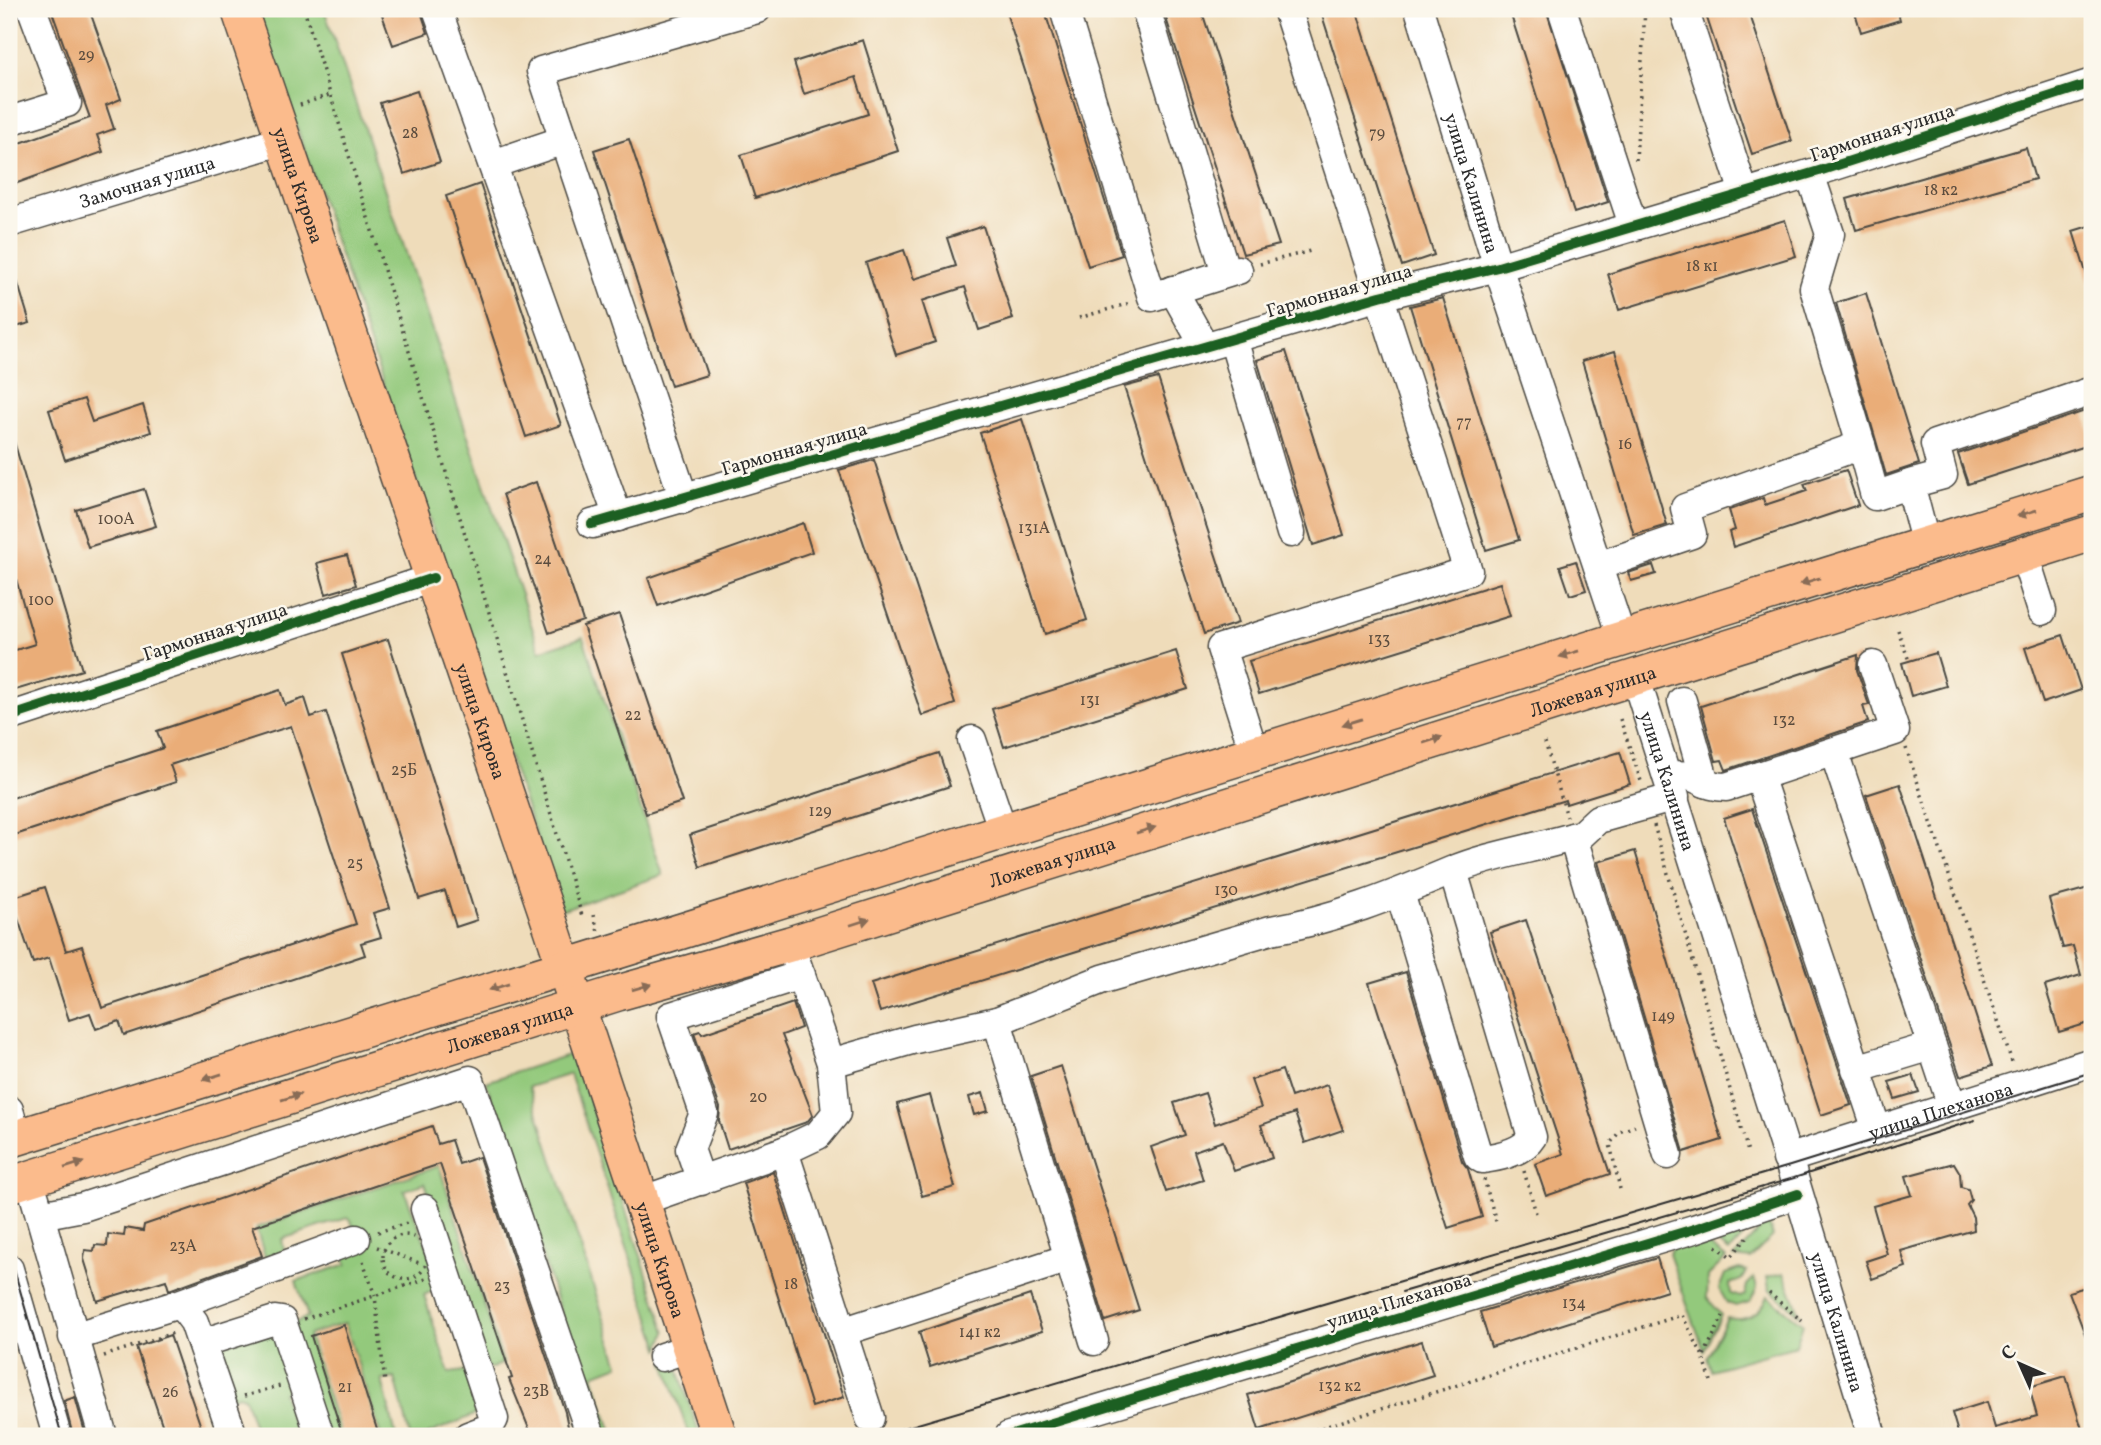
<svg xmlns="http://www.w3.org/2000/svg" width="2101" height="1445" font-family="Vollkorn,serif">
<style>
.green{fill:#93c97b;stroke:#5f7a53;stroke-width:2}
.building{fill:#eaad78}
.lines{fill:none;stroke-linecap:round;stroke-linejoin:round}
.minor-casing{stroke:#484640;stroke-width:31}
.major-casing{stroke:#484640;stroke-width:38}
.path{stroke:#484640;stroke-width:3.5;stroke-dasharray:2 5;stroke-linecap:butt}
.minor{stroke:#fff;stroke-width:28}
.major{stroke:#fbbb8c;stroke-width:35}
.tram{stroke:#2b2b2b;stroke-width:2}
.cycleway-casing{stroke:#fbf7ec;stroke-width:15}
.cycleway{stroke:#1b5e20;stroke-width:10}
.oneway{fill:#896c57}
.labels{text-anchor:middle;stroke-width:5;stroke-linejoin:round;paint-order:stroke}
.number-label{font-size:16px;fill:#5b4c3e}
.street-label{font-size:19px;fill:#2b2b2b;stroke:#fbf7ec}
</style>
<rect width="100%" height="100%" fill="#fbf7ec"/>
<filter id="ink" filterUnits="userSpaceOnUse"><feTurbulence type="fractalNoise" baseFrequency=".0143" numOctaves="2"/><feDisplacementMap in="SourceGraphic" scale="14" xChannelSelector="R" yChannelSelector="G"/><feConvolveMatrix kernelMatrix="1 2 1 2 8 2 1 2 1" color-interpolation-filters="sRGB"/></filter>
<filter id="wash" filterUnits="userSpaceOnUse"><feTurbulence type="fractalNoise" baseFrequency=".00686" numOctaves="4" result="noise"/><feDisplacementMap in="SourceGraphic" scale="28" xChannelSelector="R" yChannelSelector="G"/><feGaussianBlur stdDeviation="1.57" result="paint"/><feColorMatrix in="noise" values="0 0 0 0 0 0 0 0 0 0 0 0 0 0 0 0 0 1.4 0 .05"/><feComposite in="paint" operator="in"/></filter>
<g filter="url(#wash)">
<rect width="100%" height="100%" fill="#efdcba"/>
<path class="green" d="M257 9H324L540 651 583 637 663 875 561 910Z
M574 1053 666 1332 660 1348 570 1074 529 1087 619 1365 593 1375 613 1436H605L577 1349 569 1339 486 1082Z
M439 1166 503 1363 490 1369 486 1365 425 1183 404 1190 443 1286 424 1295 449 1373 465 1371 479 1413 423 1436H410L395 1378 382 1380 396 1436H381L345 1323 308 1335 341 1436H326L289 1325 308 1317 296 1281 347 1264 341 1247 355 1235 351 1220 347 1218 282 1239 285 1255 266 1260 256 1228Z
M1762 1216 1729 1252 1701 1230Z
M1768 1221 1773 1236 1750 1259 1734 1257Z
M1693 1234 1726 1258 1708 1276 1707 1297 1721 1315 1704 1350 1669 1254 1675 1244Z
M1739 1269 1747 1271 1741 1280 1730 1284 1731 1294 1740 1297 1745 1295 1747 1285 1754 1278 1757 1288 1750 1302 1736 1306 1727 1303 1719 1289 1725 1274Z
M1784 1273 1800 1315 1769 1289 1767 1277Z
M1768 1296 1803 1324 1796 1346 1711 1370 1707 1358 1727 1318C1745 1322 1761 1315 1768 1296Z
M274 1327 296 1387 283 1393 296 1436H257L244 1397 238 1395 228 1399 210 1348Z
M665 1363 677 1366 700 1436H689Z"/>
<g id="blocks">
<path class="building" d="M51 9H89L121 99 106 105 114 129 97 135 103 152 9 186V147L90 118Z
M380 9H420L428 33 393 45Z
M1005 9H1044L1122 255 1088 266Z
M1163 9H1201L1279 245 1243 254Z
M1320 9H1356L1434 255 1402 266Z
M1509 9H1546L1608 202 1574 213Z
M1704 9H1748L1792 141 1752 154Z
M1854 9H1897L1900 20 1861 32Z
M863 40 898 151 755 198 741 155 868 114 856 77 804 94 794 62Z
M417 91 440 162 404 174 380 103Z
M629 139 707 375 671 386 594 150Z
M2026 148 2035 179 1856 230 1847 199Z
M480 184 561 425 526 437 446 196Z
M1785 220 1796 256 1619 310 1608 274Z
M2092 225V282H2089L2073 231Z
M983 226 1013 319 979 330 965 287 922 301 935 342 896 355 866 263 904 250 914 279 956 266 947 238Z
M12 264 30 323 9 329V265Z
M1866 293 1919 464 1886 475 1836 303Z
M1443 298 1519 540 1486 550 1410 306Z
M1286 351 1344 535 1313 545 1257 360Z
M1615 351 1667 525 1634 535 1582 361Z
M1158 378 1238 623 1204 634 1124 387Z
M84 399 92 422 143 405 151 432 65 460 49 410Z
M2085 411 2092 444 1968 484 1958 454Z
M1022 419 1087 620 1045 634 980 433Z
M9 438H13L82 670 9 692V652L35 644 9 555Z
M874 460 955 704 922 716 839 470Z
M1846 470 1858 505 1733 547 1729 532 1735 530 1729 510 1763 498 1765 505 1807 491 1804 484Z
M536 482 583 621 549 633 503 494Z
M144 489 156 526 88 547 76 510Z
M803 523 812 552 658 606 648 578Z
M347 555 356 585 326 594 317 563Z
M1576 561 1586 590 1570 595 1560 566Z
M1653 565 1656 574 1631 581 1628 573Z
M1500 583 1510 616 1259 694 1249 661Z
M619 614 682 802 646 814 583 626Z
M2063 635 2081 690 2043 703 2025 648Z
M388 639 477 920 456 927 445 891 419 899 342 654Z
M1176 651 1188 689 1004 747 992 709Z
M1936 653 1946 686 1911 696 1902 663Z
M1858 655 1857 670 1869 705 1863 706 1868 722 1726 770 1722 760 1716 761 1701 706Z
M280 690 285 705 305 698 311 717 326 712 390 908 373 913 381 937 361 943 365 955 124 1035 119 1021 96 1029 90 1013 69 1020 49 958 33 963 11 898 45 887 66 951 82 946 102 1008 356 924 291 726 170 765 176 782 9 837V799L163 748 157 731Z
M1620 752 1630 784 1566 804 1565 800 880 1012 871 984Z
M939 753 950 786 700 867 690 835Z
M1900 784 1992 1066 1960 1076 1866 795Z
M1752 809 1851 1105 1821 1115 1724 818Z
M1635 851 1722 1140 1684 1152 1598 862Z
M2092 887V1022L2059 1032 2045 986 2081 975 2073 946 2063 948 2049 899Z
M1526 920 1610 1174 1546 1196 1535 1164 1563 1154 1490 932Z
M1406 972 1462 1161 1468 1169 1482 1217 1448 1228 1369 983Z
M793 1003 801 1028 782 1035 813 1115 807 1122 728 1149 719 1121 720 1108 694 1033 700 1031 702 1034Z
M1061 1066 1139 1310 1105 1321 1031 1076Z
M1282 1070 1291 1097 1327 1085 1343 1130 1305 1143 1295 1113 1261 1125 1272 1158 1234 1171 1223 1141 1194 1151 1203 1180 1166 1192 1151 1147 1185 1135 1174 1103 1205 1093 1215 1124 1261 1108 1251 1080Z
M1913 1075 1919 1092 1895 1099 1889 1082Z
M983 1093 988 1111 974 1115 969 1097Z
M930 1095 955 1187 922 1196 897 1104Z
M432 1126 438 1144 451 1140 459 1164 479 1157 565 1412 570 1436H532L509 1379 512 1378 440 1164 252 1227 262 1256 169 1290 166 1280 97 1301 84 1259 85 1250 94 1251 95 1245 107 1246 108 1234 124 1236 125 1228 143 1231 144 1225Z
M1954 1163 1960 1173 1961 1187 1968 1189 1971 1200 1967 1205 1973 1217 1974 1230 1901 1251 1906 1267 1872 1279 1866 1261 1887 1254 1873 1206 1912 1195 1906 1176Z
M773 1172 844 1397 812 1407 743 1183Z
M1657 1258 1667 1291 1491 1347 1480 1312Z
M2092 1285V1350H2091L2069 1292Z
M1030 1295 1042 1331 930 1367 919 1332Z
M344 1325 379 1436H343L311 1336Z
M170 1335 204 1436H166L136 1347Z
M1422 1341 1433 1375 1259 1430 1248 1395Z
M2066 1376 2084 1436H1959L1952 1413 1987 1402 1995 1428 2037 1416 2029 1387Z
M75 1397 86 1436H73L64 1401Z"/>
</g>
</g>
<g filter="url(#ink)">
<use href="#blocks" fill-opacity="0" stroke="#484640" stroke-width="2"/>
<g class="lines">
<defs>
<g id="minor">
<path d="M437 9 618 517"/>
<path d="M1064 9 1152 297 1238 270"/>
<path d="M1146 9 1226 273"/>
<path id="s1" d="M1419 9 1498 267 1622 639"/>
<path d="M1562 9 1633 225"/>
<path d="M1684 9 1744 193"/>
<path d="M9 121 67 103 32 9"/>
<path d="M493 164 564 140"/>
<path d="M1810 174 1830 234 1814 288 1861 445"/>
<path id="s2" d="M9 223 284 140"/>
<path d="M1173 290 1205 347"/>
<path d="M1233 339 1291 533"/>
<path d="M1910 484 1943 475 1935 444 2092 391"/>
<path d="M684 499 541 71 757 9"/>
<path d="M592 524 1380 296 1498 267 1819 171 2092 83"/>
<path d="M2024 554 2042 611"/>
<path d="M1598 566 1692 534 1685 508 1861 445 1875 496 1910 484 1926 545"/>
<path id="s3" d="M1635 676 1794 1178 1872 1436"/>
<path d="M1682 701 1705 783"/>
<path d="M9 717 433 578"/>
<path d="M972 740 1003 831"/>
<path d="M1254 752 1221 648 1468 571 1287 9"/>
<path d="M1834 752 1952 1106"/>
<path d="M1668 776C1700 772 1700 787 1726 787L1895 731 1873 665"/>
<path d="M1759 776 1877 1130"/>
<path d="M1573 837 1668 1155"/>
<path d="M1400 893 1478 1156 1482 1159C1499 1157 1523 1152 1532 1137L1453 871"/>
<path d="M997 1021 1094 1341"/>
<path d="M831 1063 915 1039 997 1021 1103 979 1271 930C1333 920 1394 895 1451 871 1492 854 1539 848 1582 834L1598 819 1675 797"/>
<path d="M1856 1069 1932 1046"/>
<path d="M9 1110 17 1138"/>
<path d="M784 1151 870 1418"/>
<path id="s4" d="M1787 1159 2092 1062"/>
<path d="M701 1181 690 1149 704 1113 671 1016 801 975"/>
<path d="M35 1198 103 1436"/>
<path d="M641 1201 784 1151 818 1135 836 1113 831 1063 790 944"/>
<path d="M425 1209 494 1419 489 1428 468 1436"/>
<path d="M40 1215 83 1207 470 1080 591 1436"/>
<path d="M9 1269 57 1436"/>
<path d="M176 1305 185 1310 194 1322 233 1436"/>
<path d="M842 1332 1069 1258"/>
<path d="M73 1337 176 1305 356 1239"/>
<path d="M202 1343 275 1320 282 1321 320 1436"/>
<path d="M662 1357 689 1348"/>
<path d="M1009 1436 1694 1229 1798 1194"/>
</g>
<g id="major">
<path id="s5" d="M239 9 552 929 719 1436"/>
<path d="M9 1140 2092 493"/>
<path id="s6" d="M9 1185 618 993 790 944 2092 533"/>
</g>
</defs>
<use href="#minor" class="minor-casing"/>
<use href="#major" class="major-casing"/>
<path class="path" d="M304 9 583 919
M300 105 332 94
M1636 160 1645 9
M1260 264 1314 250
M1079 318 1130 303
M1898 630 1909 661
M1620 719 1642 784
M1545 742 1567 817
M1906 748 2013 1065
M1654 825 1748 1152
M594 915 598 932
M1524 1171 1536 1213
M1484 1179 1497 1225
M1620 1189 1610 1144 1619 1132 1635 1126
M378 1232 407 1223
M383 1257a22 22 0 1 1 44 0a22 22 0 1 1-44 0Z
M1716 1246 1731 1257 1750 1234
M377 1247 419 1263
M363 1261 375 1296 385 1383
M1769 1293 1802 1321
M304 1319 426 1279
M1704 1355 1723 1316
M104 1356 173 1333
M244 1396 280 1386
M1295 1436 1682 1315 1703 1356 1711 1381"/>
<use href="#minor" class="minor"/>
<use href="#major" class="major"/>
<path class="tram" d="M9 1252 62 1436
M1402 1292 1794 1178 1975 1120
M877 1436 1790 1166 2092 1072"/>
<defs>
<path id="cycleway" d="M592 524 1380 296 1498 267 1819 171 2092 83
M9 717 433 578
M1009 1436 1694 1229 1798 1194"/>
</defs>
<use href="#cycleway" class="cycleway-casing"/>
<use href="#cycleway" class="cycleway"/>
</g>
<defs><path id="oneway-solid" d="M-6-.8H1V-3.2L6.5 0L1 3.2V.8H-6Z" transform="scale(1.75)"/></defs>
<g class="oneway">
<use href="#oneway-solid" transform="translate(2027 513) rotate(163)"/>
<use href="#oneway-solid" transform="translate(1810 581) rotate(163)"/>
<use href="#oneway-solid" transform="translate(1569 654) rotate(163)"/>
<use href="#oneway-solid" transform="translate(1352 722) rotate(163)"/>
<use href="#oneway-solid" transform="translate(1433 740) rotate(-18)"/>
<use href="#oneway-solid" transform="translate(1146 830) rotate(-17)"/>
<use href="#oneway-solid" transform="translate(860 922) rotate(-18)"/>
<use href="#oneway-solid" transform="translate(499 987) rotate(163)"/>
<use href="#oneway-solid" transform="translate(642 987) rotate(-16)"/>
<use href="#oneway-solid" transform="translate(212 1077) rotate(163)"/>
<use href="#oneway-solid" transform="translate(291 1097) rotate(-17)"/>
<use href="#oneway-solid" transform="translate(74 1165) rotate(-17)"/>
</g>
</g>
<g class="labels">
<g class="number-label">
<text x="86" y="60">29</text>
<text x="410" y="138">28</text>
<text x="1377" y="138">79</text>
<text x="1941" y="195">18 к2</text>
<text x="1702" y="271">18 к1</text>
<text x="1464" y="427">77</text>
<text x="1625" y="449">16</text>
<text x="116" y="524">100А</text>
<text x="1034" y="533">131А</text>
<text x="543" y="564">24</text>
<text x="41" y="605">100</text>
<text x="1379" y="644">133</text>
<text x="1090" y="705">131</text>
<text x="633" y="720">22</text>
<text x="1784" y="725">132</text>
<text x="404" y="775">25Б</text>
<text x="820" y="816">129</text>
<text x="355" y="868">25</text>
<text x="1226" y="895">130</text>
<text x="1663" y="1021">149</text>
<text x="758" y="1102">20</text>
<text x="183" y="1251">23А</text>
<text x="791" y="1289">18</text>
<text x="502" y="1291">23</text>
<text x="1574" y="1308">134</text>
<text x="980" y="1337">141 к2</text>
<text x="1340" y="1391">132 к2</text>
<text x="345" y="1392">21</text>
<text x="536" y="1396">23В</text>
<text x="170" y="1397">26</text>
</g>
<g class="street-label">
<text transform="translate(1882 132) rotate(-18)" y="7">Гармонная улица</text>
<text dy="7" stroke="none"><textPath href="#s2" startOffset="144">Замочная улица</textPath></text>
<text dy="7" stroke="none"><textPath href="#s1" startOffset="182">улица Калинина</textPath></text>
<text dy="7" stroke="none"><textPath href="#s5" startOffset="186">улица Кирова</textPath></text>
<text transform="translate(1339 290) rotate(-16)" y="7">Гармонная улица</text>
<text transform="translate(794 448) rotate(-16)" y="7">Гармонная улица</text>
<text transform="translate(215 631) rotate(-18)" y="7">Гармонная улица</text>
<text dy="7" stroke="none"><textPath href="#s6" startOffset="1659">Ложевая улица</textPath></text>
<text dy="7" stroke="none"><textPath href="#s5" startOffset="752">улица Кирова</textPath></text>
<text dy="7" stroke="none"><textPath href="#s3" startOffset="110">улица Калинина</textPath></text>
<text dy="7" stroke="none"><textPath href="#s6" startOffset="1092">Ложевая улица</textPath></text>
<text dy="7" stroke="none"><textPath href="#s6" startOffset="525">Ложевая улица</textPath></text>
<text dy="7" stroke="none"><textPath href="#s4" startOffset="161">улица Плеханова</textPath></text>
<text dy="7" stroke="none"><textPath href="#s5" startOffset="1320">улица Кирова</textPath></text>
<text transform="translate(1399 1300) rotate(-17)" y="7">улица Плеханова</text>
<text dy="7" stroke="none"><textPath href="#s3" startOffset="677">улица Калинина</textPath></text>
</g>
</g>
<rect width="2101" height="1445" fill="none" stroke="#fbf7ec" stroke-width="35"/>
<g transform="translate(2020 1364) rotate(315)" stroke="#fbf7ec" stroke-width="5" paint-order="stroke">
<path d="M0-5L12 26L0 18L-12 26Z" fill="#2b2b2b"/>
<text y="-10" font-size="19" font-weight="bold" text-anchor="middle" fill="#2b2b2b">С</text>
</g>
</svg>
